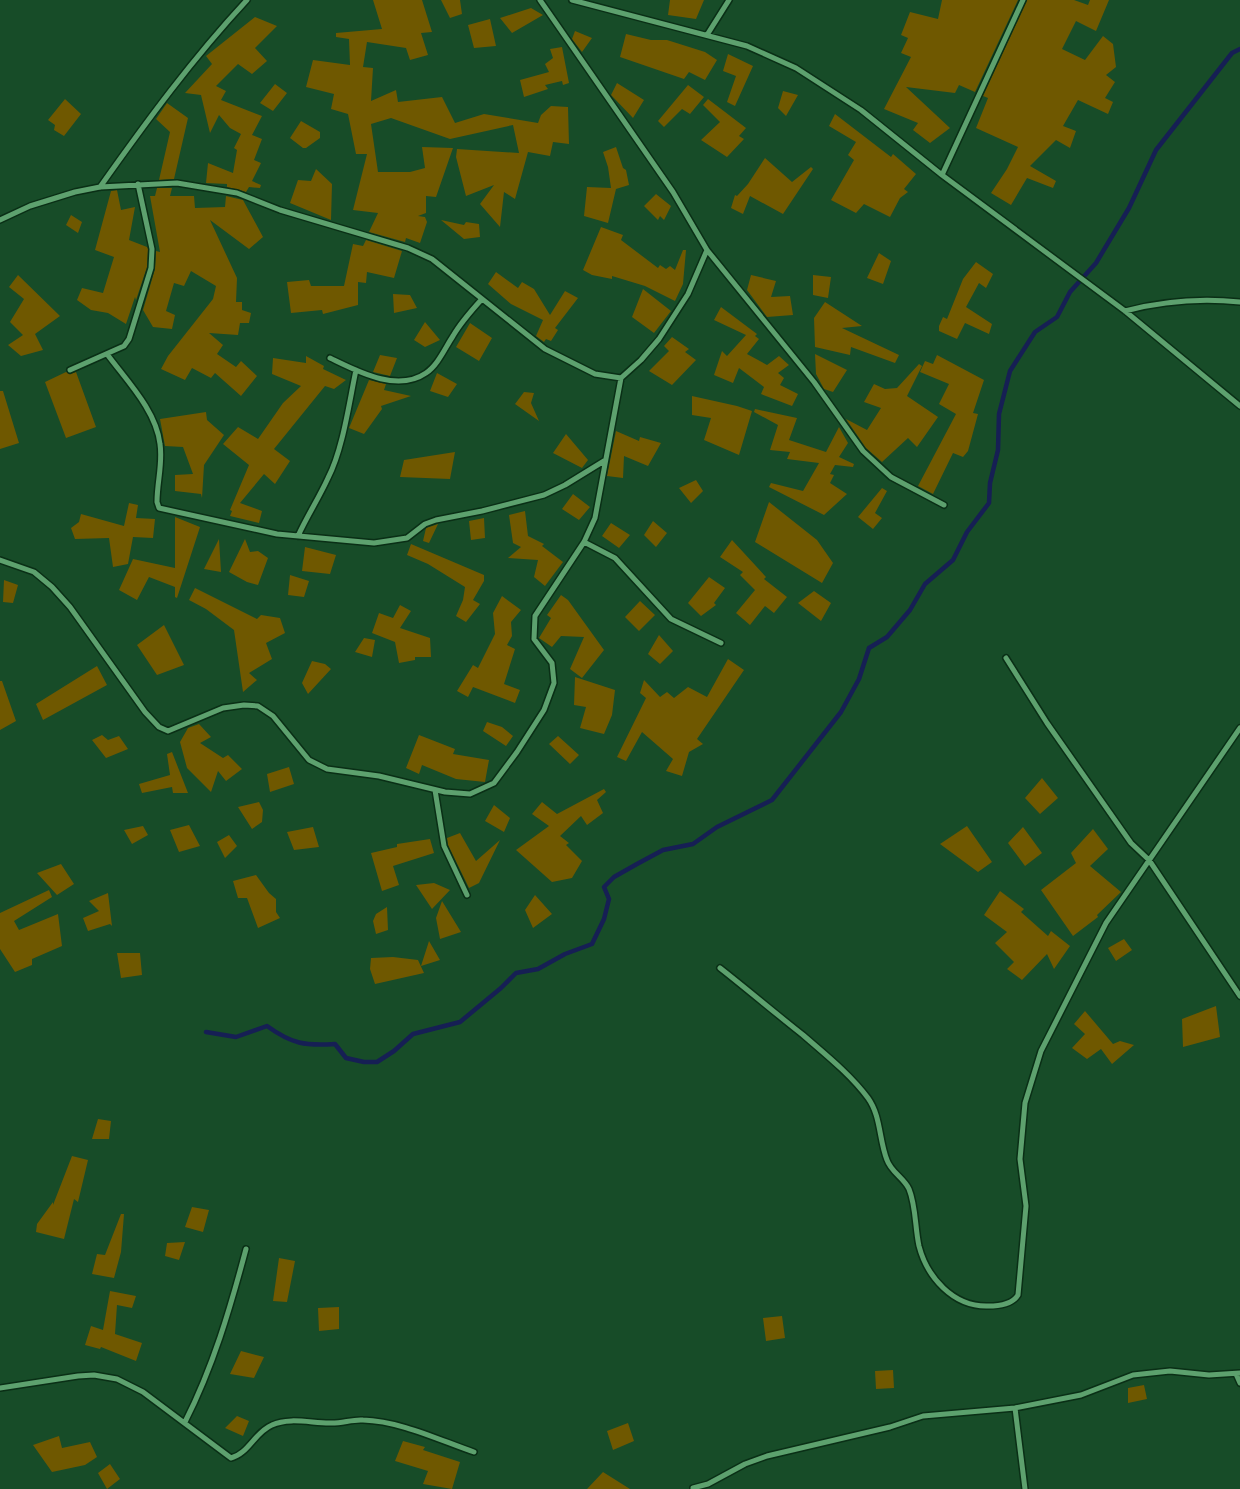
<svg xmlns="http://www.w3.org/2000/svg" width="1240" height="1489" font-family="Signika,sans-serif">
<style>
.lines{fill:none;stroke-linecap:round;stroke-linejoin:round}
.stream{stroke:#161f54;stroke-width:4.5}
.building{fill:#6f5800}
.street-casing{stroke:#0a2f16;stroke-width:8}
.street{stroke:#5da16e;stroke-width:5}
</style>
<rect width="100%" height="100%" fill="#174c28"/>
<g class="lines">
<path class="stream" d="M206 1032 236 1037 267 1026C292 1044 305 1046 335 1044L346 1058 364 1062H377L394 1051 413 1034 460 1022 501 988 516 973 538 969 565 954 592 944 604 919 609 899 604 887 614 877 637 864 663 850 693 844 717 827 772 800 841 712 859 679 869 648 887 637 910 610 925 584 953 560 967 532 989 503 990 483 998 450 999 414 1010 371 1035 332 1057 317 1070 292 1096 263 1129 208 1156 150 1232 53 1240 49"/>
</g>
<path class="building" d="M373 0H422L432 32 421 33 428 55 410 60 406 48 367 42 363 67 373 68 371 101 396 90 398 102 442 97 455 123 484 114 538 123 541 115 551 106 568 107 569 144 553 142 550 156 528 152 515 199 504 192 500 227 480 204 494 185 466 196 456 157 457 149 519 153 513 125 450 139 391 118 371 124 378 172H410L425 168 422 147 453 148 436 197 426 196V213L418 216 425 217 427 222 420 243 406 238 405 242 369 232 378 213 353 210 367 154H356L348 114 331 109 334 94 306 87 313 60 350 65 349 39 336 37V33L382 29Z
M441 0H460L462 14 450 18Z
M670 0H704L696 19 668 15Z
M942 0H1018L975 92 959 85 955 93 906 87 950 128 930 143 913 130 918 123 884 109 911 57 901 53 908 38 901 35 910 12 938 19Z
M1027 0H1074L1088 5 1090 0H1109L1096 31 1076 21 1062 49 1085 60 1103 36 1113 44 1116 67 1106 75 1115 82 1105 98 1113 102 1108 114 1078 100 1063 126 1076 131 1070 148 1056 140 1030 166 1056 181 1053 188 1027 178 1011 205 991 193 1007 169 1018 147 976 128 988 98 983 96Z
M531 8 543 15 512 33 500 18Z
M255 17 277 26 255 48 267 61 252 74 238 64 216 86 226 91 221 100 262 116 252 135 262 139 254 160 261 163 252 181 261 185 260 188 249 187 246 192 227 187V184L206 183 208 163 233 173 237 150 234 148 241 134 230 128 219 115 210 133 201 95 185 93 212 64 206 56Z
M490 19 496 46 474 48 468 25Z
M575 31 592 38 582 52 572 39Z
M626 34 651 40H667L705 52 717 60 705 80 689 72 684 79 620 57Z
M562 47 569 83 563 85 562 81 545 85 548 89 524 97 520 80 549 72 545 64 553 58 550 49Z
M728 54 753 66 735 106 727 102 736 76 723 71Z
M617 83 644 100 633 118 611 95Z
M275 84 287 93 273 111 260 103Z
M688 85 704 97 690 114 682 109 664 127 658 121Z
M783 91 798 95 786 116 778 108Z
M65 99 81 114 64 136 54 130 55 125 48 120Z
M708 99 746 128 739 136 744 139 727 157 701 140 720 122 703 105Z
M167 103 188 118 174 179 159 180 170 132 156 119Z
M835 114 891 157 893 154 916 174 904 189 908 192 900 198 890 217 864 204 856 213 831 200 854 160 848 155 856 142 829 126Z
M301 121 320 132V138L306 148H303L290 138Z
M616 147 623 168 626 170 629 185 616 189 608 223 584 216 587 187 611 188 608 167 603 152Z
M765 158 792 182 811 167 813 169 783 214 750 196 743 214 731 208 735 195 737 196 748 184Z
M316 169 332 184 331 220 290 203 298 180 311 181Z
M157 188H172L170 196H194L195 208 225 207 226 196 243 200 263 237 249 249 210 220 237 278 236 302H242V310L251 313 249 323H240L238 335 209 333 223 345 217 354 236 367 241 361 257 376 241 396 215 373 211 378 192 368 185 380 161 369 168 356 213 299 216 286 191 271 184 286 174 283 166 311 175 315 172 329 153 327 143 310 155 269 156 251 160 252 150 196H155Z
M117 190 121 210 135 207 129 240 147 247 148 249 147 267 136 300 135 297 126 324 108 313 91 310 77 300 82 288 103 293 114 257 95 250 111 191Z
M656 194 671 206 664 220 660 216 658 220 644 206Z
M71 215 82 222 78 233 66 225Z
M441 220 464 225 466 222 479 224 480 237 464 239Z
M601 227 623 235 621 240 658 268 660 265 666 269 670 266 675 270 683 250H686L683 284 675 301 645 286 612 276V279L592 275 583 270Z
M366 240 402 251 394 278 367 272 366 283 358 282V305L323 314 322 310 291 313 287 282 309 280 311 286H344L353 244 363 246Z
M879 253 891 261 883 284 867 278Z
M976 262 993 274 986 288 979 283 966 307 992 324 989 334 965 323 957 339 939 331V326L943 317 947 319 963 279Z
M496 272 518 288 522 282 534 289 550 315 565 291 578 298 555 328 558 330 551 341 546 339 544 342 536 336 543 320 511 304 488 284Z
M18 275 60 316 35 334 43 350 21 356 8 345 23 335 10 322 24 299 9 287Z
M751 275 776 281 771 297 790 296 793 315 767 317 747 290Z
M813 275 831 277 828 298 813 295Z
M643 289 671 311 654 333 632 317Z
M393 294 410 295 417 308 394 313Z
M825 302 862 326 842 328 899 355 895 363 851 347 850 355 815 347 814 318Z
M721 307 757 334 755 336 759 339 747 354 767 365 779 356 789 365 778 373 784 378 780 385 798 394 792 406 761 394 764 387 739 368 733 383 714 375 722 351 727 356 746 335 714 320Z
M425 322 440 340 425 347 414 340Z
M470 323 492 338 479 361 456 347Z
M672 337 689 349 685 352 696 360 672 385 649 371 669 351 664 346Z
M815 354 847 370 833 392 824 389 816 374Z
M380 355 397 358 390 376 373 372Z
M937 355 984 380 973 413 978 414 968 451 963 457 953 453 933 494 918 486 956 414 939 404 949 384 920 372 925 361 933 364Z
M306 356 324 366 323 369 346 380 334 389 325 386 274 449 290 461 275 484 264 474 240 503 262 511 259 523 230 516 232 511 230 510 249 465 223 444 238 427 258 439 283 403 301 386 272 374 273 358 306 363Z
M919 364 922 366 907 396 938 417 917 447 908 438 882 462 866 448 846 419 867 430 881 408 864 402 874 384 885 389 897 388Z
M66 372 70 374 76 372 96 427 66 438 45 382Z
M437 373 457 384 448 397 430 391Z
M369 380 386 384 384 390 411 396 381 406 382 409 364 434 349 428Z
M0 391H3L19 443 0 449Z
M524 392 534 393 531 403 539 421 515 404Z
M692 396 737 406 752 411 739 455 704 440 711 418 692 415Z
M755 409 797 418 789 440 826 452 839 427 848 443 839 457 854 464 853 467 835 465 830 474 834 475 830 483 847 494 824 515 769 487 771 483 803 491 819 463 787 459 790 452 770 450 778 425 754 412Z
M206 412 207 420 224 435 204 465 202 498 201 494 175 491V475L193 474 183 447 165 446 160 419Z
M616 431 639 441 640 437 661 443 648 466 624 456 623 478 607 476Z
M566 434 588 460 582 468 553 453Z
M455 452 450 479 400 477 404 460Z
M696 480 703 491 691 503 679 488Z
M882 488 887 491 875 513 882 518 873 529 858 517Z
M573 494 590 507 579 520 562 509Z
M769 502 817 540 833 563 822 583 755 542Z
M129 503 138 505 136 518 155 519 153 538 133 537 128 564 113 567 109 538 75 539 71 528 79 522 81 514 124 526Z
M525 511 528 536 544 544 542 546 563 562 545 586 534 577 538 560 508 558 521 547 513 543 509 515Z
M175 517 200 527 177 598 175 597V587L149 577 137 600 119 590 133 559 175 568Z
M484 518 485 538 471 540 469 521Z
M653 521 667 533 656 547 644 535Z
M611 523 630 535 619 548 602 536Z
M438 524 429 543 423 541 426 528Z
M219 539 221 572 204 569Z
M245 539 250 552 258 551 268 558 258 585 247 582 229 572Z
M732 540 766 577 764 579 787 597 774 613 765 606 750 625 736 613 755 590 740 575 743 572 720 557Z
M411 544 484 575V581L473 600 480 604 466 622 456 616 463 600 465 587 428 564 407 555Z
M305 547 336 555 330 574 302 571Z
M290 575 309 581 304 597 288 595Z
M709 577 725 588 714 603 716 605 701 616 688 603Z
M4 580 18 585 13 603 3 602Z
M195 588 257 619 261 615 280 618 285 633 266 643 272 659 249 673 257 680 243 692 234 630 206 609 189 600Z
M814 591 831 603 821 621 798 603Z
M561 595 568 600 604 650 582 678 570 669 584 637 561 636 552 647 539 638 551 618 547 615Z
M502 596 521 610 511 622 512 636 507 645 515 649 504 684 520 690 515 703 473 687 468 697 457 691 473 665 478 668 495 634 493 613Z
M640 601 655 615 639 631 625 617Z
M400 605 411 611 400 628 430 638 431 657H415V660L399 663 395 642 372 633 379 613 393 618Z
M164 625 184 665 157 675 137 645Z
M659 635 673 651 660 664 648 654Z
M364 638 375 640 372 657 355 652Z
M728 659 744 670 697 739 703 744 689 752 682 776 666 771 673 759 642 732 626 761 617 757 646 698 640 693 644 680 660 697 667 692 674 698 688 687 707 697Z
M312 661 325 664 331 669 308 694 302 683Z
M97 666 107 685 43 720 36 704Z
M575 677 615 690 612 715 604 734 580 728 586 707 574 705Z
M0 681H2L16 721 0 730Z
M487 722 502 727 513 736 506 746 483 731Z
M199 724 211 737 200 743 223 758 228 755 242 769 226 781 218 771 211 792 187 768 180 742 188 728Z
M102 735 108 740 119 736 128 749 106 758 92 740Z
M419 735 455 749 453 754 489 760 485 782 456 779 422 765 419 774 406 768Z
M558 736 579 755 570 764 549 744Z
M172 752 188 793H173L172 787 142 793 139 784 170 775 167 754Z
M289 767 294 784 270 792 267 774Z
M1042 778 1058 798 1040 814 1025 798Z
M604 789 606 792 597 800 603 813 587 825 581 816 560 836 569 843 566 845 582 861 572 878 552 882 516 850 549 826 532 814 542 802 557 814Z
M259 802 263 810 262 822 252 829 238 807Z
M494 805 510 818 504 832 485 821Z
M189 825 200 846 179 852 170 830Z
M143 826 148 835 132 844 124 830Z
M967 826 992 862 978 872 940 844Z
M313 827 319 847 294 850 287 832Z
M1023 827 1042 853 1025 866 1008 843Z
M1093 829 1108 849 1090 866 1121 892 1097 915 1098 917 1073 936 1041 890 1076 863 1071 853Z
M460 833 476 861 500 840 479 883 469 888 448 845 447 838Z
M229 835 237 846 225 858 217 842Z
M430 839 434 853 393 866 399 885 382 891 371 853 397 847V844Z
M61 864 74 884 57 895 37 873Z
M256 875 269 893 276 899V912L280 918 258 928 247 898H238L233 881Z
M434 883 450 890 432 909 416 885Z
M49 890 52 897 14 921 19 930 58 914 62 946 32 959V965L15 972 0 949V913Z
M1000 891 1024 909 1021 912 1048 936 1051 931 1070 946 1054 969 1047 954 1022 980 1007 969 1014 962 995 943 1007 932 984 915Z
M108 893 112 926 110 924 88 931 83 918 99 911 89 901Z
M535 895 552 914 533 928 525 910Z
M442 901 461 932 440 939 436 918Z
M387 907 388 930 376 934 373 921 376 914Z
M1124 939 1132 950 1116 961 1108 948Z
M429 941 440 960 421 966Z
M117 953H140L142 975 121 978Z
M393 957 418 960 424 973 375 984 370 969 371 958Z
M1216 1006 1220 1037 1183 1047 1182 1019Z
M1085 1011 1113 1044 1120 1041 1134 1045 1112 1064 1101 1049 1087 1059 1072 1048 1085 1034 1074 1024Z
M98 1119 111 1121 109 1139H92Z
M72 1156 88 1160 78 1202 74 1199 64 1239 36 1232 37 1224 53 1202V1205Z
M192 1207 209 1210 203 1232 185 1227Z
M121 1214H124L121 1252 114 1278 92 1274 97 1254 105 1255Z
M185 1242 179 1260 165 1256 167 1243Z
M279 1258 295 1261 287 1302 273 1301Z
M110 1291 136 1296 132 1308 117 1305 115 1334 142 1343 136 1361 101 1347 100 1349 85 1345 91 1326 103 1330Z
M339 1307V1329L319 1331 318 1308Z
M782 1316 785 1338 766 1341 763 1318Z
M241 1351 264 1357 254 1378 230 1374Z
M893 1370 894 1388 876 1389 875 1371Z
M1144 1385 1147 1399 1128 1403V1388Z
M237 1416 249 1421 243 1436 225 1428Z
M628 1423 634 1441 613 1450 607 1431Z
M59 1436 62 1448 90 1442 97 1457 85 1465 52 1472 33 1445Z
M403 1441 425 1447 423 1450 460 1462 452 1489 423 1484 428 1471 395 1461Z
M110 1464 120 1479 107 1489 98 1473Z
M603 1472 630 1489H587Z"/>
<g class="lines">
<defs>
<path id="street" d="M540 0 673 192 707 250 814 382 863 451 891 477 944 505
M572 0 747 46 796 68 861 110 942 175 1125 311 1240 406
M707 35 729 0
M942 175 1023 0
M100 187C146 122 193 58 247 0
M0 220 30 206 75 192 100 187 177 183 237 193 280 210 408 248 432 259 545 349 595 374 621 378
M1125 311C1163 301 1201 298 1240 302
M107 354C126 380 156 410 160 444 163 463 157 482 157 502L159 508 277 534 374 543 407 538 425 524 436 520 482 511 544 495 565 485 604 461
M330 358C357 371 397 393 426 373 438 365 445 348 453 336 461 322 471 311 482 299
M70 370 124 346 129 339 151 268 152 249 138 184
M298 536C307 516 319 498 328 478 343 449 349 403 356 370
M584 542 615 558 671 619 721 643
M0 560 34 572 52 587 70 607 145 712 159 727 168 731 223 708 244 705 258 706 273 716 309 760 327 769 379 776 445 792 470 794 494 783 517 752 544 710 554 683 552 663 534 639 535 616 584 542 595 518 621 378 641 360 659 339 688 294 707 250
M1006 658 1047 723 1131 843 1149 860 1240 996
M435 790 444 846 467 895
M720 968C748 990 775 1013 803 1035 826 1055 850 1074 868 1098 881 1116 879 1140 887 1160 891 1172 904 1178 909 1189 916 1206 915 1228 919 1246 927 1277 953 1307 988 1306 998 1306 1012 1305 1018 1295L1026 1206 1020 1159 1025 1103 1041 1051 1106 923 1240 728
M1236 1374 1240 1383
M0 1388 78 1376 94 1375 117 1379 143 1392 231 1458C248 1454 255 1432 272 1425 289 1417 311 1423 329 1423 341 1424 352 1419 363 1420 400 1421 439 1440 474 1452
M1015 1408 1025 1489
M185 1422C213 1367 230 1309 246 1249
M693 1488 708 1484 745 1464 767 1456 890 1427 923 1416 1015 1408 1081 1395 1133 1375 1170 1371 1209 1375 1240 1373"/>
</defs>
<use href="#street" class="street-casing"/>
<use href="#street" class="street"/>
</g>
</svg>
